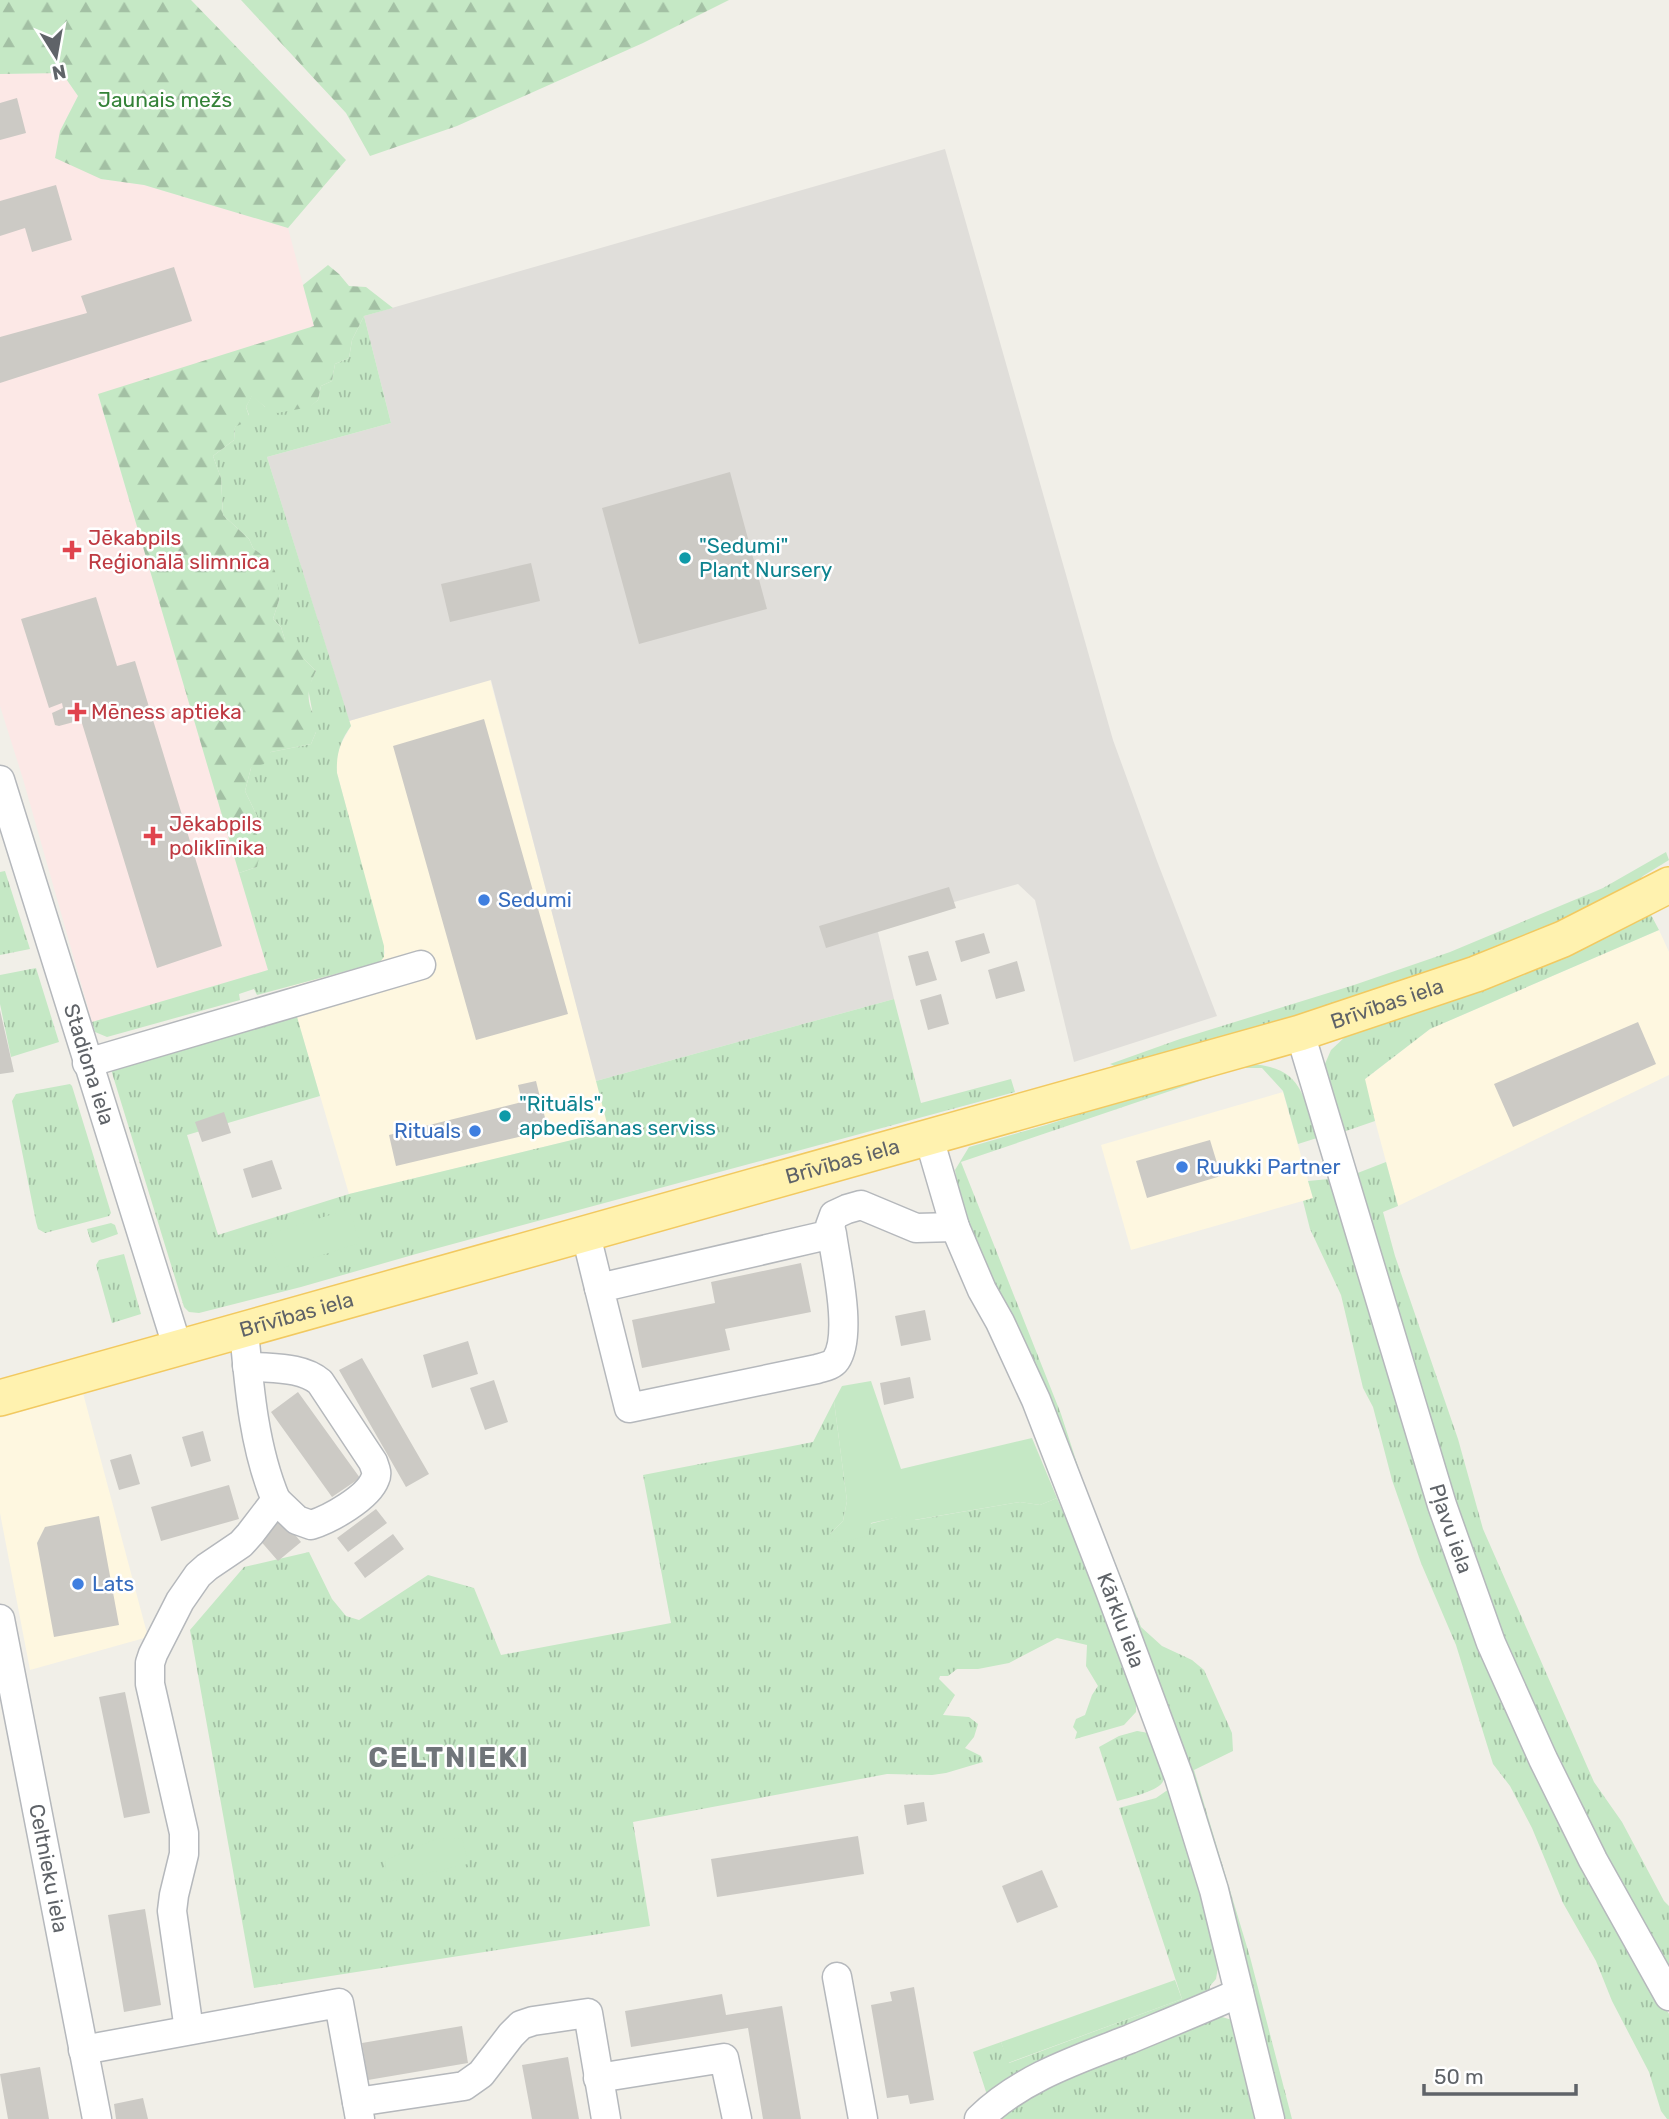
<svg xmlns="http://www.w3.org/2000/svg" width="1669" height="2119" font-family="Rubik,sans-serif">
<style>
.commercial{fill:#fef7e0}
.industrial{fill:#e0deda}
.medical{fill:#fce8e6}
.grass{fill:url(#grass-tufts)}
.forest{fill:url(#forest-firs)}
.green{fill:#c5e8c5}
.building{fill:#cccac5}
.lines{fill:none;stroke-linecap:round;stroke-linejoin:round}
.minor-casing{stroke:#b5b8bc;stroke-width:31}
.major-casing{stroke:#f2c960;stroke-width:38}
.minor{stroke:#fff;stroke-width:28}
.major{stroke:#fff2af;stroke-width:35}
.health-dot{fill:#e0444e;stroke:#fff;stroke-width:2.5}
.culture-dot{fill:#0f9aa8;stroke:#fff;stroke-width:2.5}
.shop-dot{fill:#3f7fe0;stroke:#fff;stroke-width:2.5}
.labels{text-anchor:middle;stroke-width:5;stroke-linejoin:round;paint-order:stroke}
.park-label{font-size:21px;fill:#348238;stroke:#fff}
.health-label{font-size:21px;fill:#be3a42;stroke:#fff;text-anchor:start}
.culture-label{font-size:21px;fill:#0d838f;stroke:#fff;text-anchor:start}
.shop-label{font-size:21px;fill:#366cbe;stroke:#fff;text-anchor:start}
.street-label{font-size:21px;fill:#5f6368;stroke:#fff}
.district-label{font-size:28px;font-weight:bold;letter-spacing:2px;fill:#70757a;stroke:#fff}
</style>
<defs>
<pattern id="grass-tufts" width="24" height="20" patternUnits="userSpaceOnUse" patternTransform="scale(1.75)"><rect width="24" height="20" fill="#c5e8c5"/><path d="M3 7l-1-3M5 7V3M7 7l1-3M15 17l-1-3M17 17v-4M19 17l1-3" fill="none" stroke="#a3c0a4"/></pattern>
<pattern id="forest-firs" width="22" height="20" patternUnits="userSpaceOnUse" patternTransform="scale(1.75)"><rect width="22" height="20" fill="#c5e8c5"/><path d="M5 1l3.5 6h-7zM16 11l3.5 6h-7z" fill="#a3c0a4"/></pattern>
</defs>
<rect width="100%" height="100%" fill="#f1efe8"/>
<path class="commercial" d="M490 679 610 1131 349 1194 288 987 380 962 385 953 337 773 336 760 340 746 351 726 349 721Z
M1659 930 1669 952V1075L1398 1206 1364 1080 1430 1029Z
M1283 1092 1313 1198 1131 1250 1101 1145Z
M83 1393 148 1637 30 1670 0 1513V1418Z"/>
<path class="industrial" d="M945 149 1113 740 1157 861 1217 1016 1074 1062 1035 900 1018 884 876 924 894 999 596 1081 491 680 349 721 267 457 391 423 364 316Z"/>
<path class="medical" d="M62 73 78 96 60 131 101 179 144 185 288 228 314 326 98 395 268 970 92 1022 23 779 0 706V74Z"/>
<path class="grass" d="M364 316 391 423 267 457 351 726C340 741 336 755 337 773L384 946V957L380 962 257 995 254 989 239 994 240 1000 107 1037 95 1032 92 1022 268 970 239 873 257 867 255 831 257 816 245 791 251 768 271 752 311 744 316 732 308 688 316 671 285 640 281 627 273 619 280 597 266 558 253 548 249 539 223 515 221 478 213 456 234 440 235 427 249 415 246 407 252 395 265 407H309L318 400 321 386 332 381 335 364 349 358 352 340Z
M1666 852 1669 860 1643 876 1628 891 1516 942 1351 1002 1120 1068 1110 1064 1180 1039 1354 985 1450 952 1603 888Z
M5 871 30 949 0 955V872Z
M1650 913 1659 930 1430 1029 1365 1079 1375 1121 1343 1132 1324 1066 1331 1050 1346 1036 1414 1012Z
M36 968 59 1042 11 1057 0 1004V975Z
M894 999 921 1103 1011 1079 1015 1092 416 1254 301 1287 199 1313 189 1312 184 1307 109 1063 295 1010 320 1096 187 1135 218 1235 349 1194 609 1131 596 1081Z
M1242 1064C1300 1064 1302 1090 1317 1138L1298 1144 1283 1091 1262 1068H1238L961 1162 1061 1414 1086 1491 1141 1627 1162 1646 1192 1660 1204 1670 1232 1733 1233 1751 1194 1770 1250 1957 1292 2119H1279L1232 1916 996 1292 963 1216 955 1170 969 1147 1046 1125 1229 1067Z
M70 1084 72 1086 111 1213 109 1216 45 1233 38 1229 36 1222 12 1101 16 1094Z
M1386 1162 1398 1206 1383 1212 1395 1256 1458 1439 1483 1529 1594 1782 1622 1822 1664 1901 1669 1906V1973L1608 1860 1555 1754 1494 1622 1460 1527 1355 1174Z
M1329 1179 1415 1456 1637 1960 1669 2014V2119H1667L1661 2111 1649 2072 1612 2001 1596 1961 1563 1903 1532 1828 1510 1786 1493 1764 1456 1645 1421 1563 1392 1480 1373 1407 1363 1388 1341 1295 1310 1229 1303 1201 1313 1198 1308 1181Z
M111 1223 115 1225 118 1234 93 1243 91 1242 87 1229Z
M124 1254 141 1314 112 1323 96 1265 99 1260Z
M834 1401 847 1501 843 1521 830 1534 909 1514 915 1520 1020 1502 1040 1505 1057 1498 1099 1595 1136 1702V1712L1124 1725 1075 1739 1077 1732 1073 1727 1076 1719 1085 1715 1092 1695 1098 1686 1086 1666 1087 1645 1057 1638 1009 1663 978 1669H957L948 1676H940L939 1679 955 1695 943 1715 969 1717 978 1724 974 1737 965 1748 981 1756 983 1762 946 1773 932 1775 887 1774 633 1822 650 1926 254 1988 190 1630 244 1567 309 1552 332 1599 346 1616 359 1620 428 1575 474 1588 501 1655 671 1623 643 1475 813 1442Z
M1137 1731C1142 1732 1149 1732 1153 1736 1158 1742 1168 1777 1162 1783 1155 1792 1128 1798 1117 1801L1099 1747 1119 1736Z
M1169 1789 1189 1843 1218 1967 1216 1979 1210 1986 1209 1993 988 2098 973 2052 1001 2042 1009 2063 1182 1999 1119 1808 1156 1798Z
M1219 2016 1232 2020 1257 2119H994L1017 2097Z"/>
<path class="forest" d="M0 0H191L346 160 288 228 144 185 101 179 55 158 60 131 78 96 62 73 0 74Z
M241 0H729L643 43 457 126 370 156 346 113Z
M328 265 339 274 349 286 366 287 393 308 364 316 352 340 349 358 335 364 332 381 321 386 318 400 310 407 277 413 265 407 252 396 246 407 249 416 248 421 235 427 234 440 213 456 221 478 223 515 249 539 253 548 266 558 275 571 280 597 273 619 281 627 285 640 301 644 304 659 316 671C307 689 305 702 317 720L316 732 311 744 271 752 264 764 251 768 245 791 257 816 255 831 262 844 257 867 239 873 98 394 314 326 303 285Z"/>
<path class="green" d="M349 1209 360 1243 279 1269 269 1234Z
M871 1381 901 1469 1032 1438 1057 1498 1040 1505 1020 1502 914 1520 909 1515 871 1523 868 1536 841 1542 833 1541 830 1534 843 1521 847 1501 834 1401 842 1386Z
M462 1838 468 1864 388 1882 385 1860 436 1839Z
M1175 1980 1182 1999 1008 2063 1001 2042Z"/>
<path class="building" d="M17 98 26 133 0 140V103Z
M56 185 72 240 32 252 25 228 0 236V201Z
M174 267 192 321 0 383V337L87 313 81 296Z
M730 472 767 609 639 644 602 508Z
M531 563 540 601 450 622 441 584Z
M96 597 117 666 135 661 222 946 157 968 81 720 59 726 55 725 52 713 63 708 62 703 49 708 21 619Z
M484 719 568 1014 476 1040 393 746Z
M949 887 956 908 826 948 819 926Z
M984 933 990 953 961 962 955 941Z
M928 951 937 980 916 986 908 956Z
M1017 961 1025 991 996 999 988 970Z
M941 994 949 1024 928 1030 920 1000Z
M0 1010 14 1072 0 1074Z
M1638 1022 1656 1064 1513 1127 1494 1084Z
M536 1081 548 1130 396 1166 389 1135 522 1102 518 1085Z
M224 1112 231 1133 202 1142 195 1122Z
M1210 1140 1221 1176 1147 1198 1136 1161Z
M272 1160 282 1189 252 1198 243 1169Z
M801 1263 811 1312 725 1329 730 1350 642 1368 632 1320 715 1303 711 1282Z
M925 1310 931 1340 901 1346 895 1316Z
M468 1341 478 1374 432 1388 423 1355Z
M362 1358 429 1474 406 1487 339 1370Z
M910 1377 914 1398 884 1405 880 1383Z
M494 1380 508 1422 485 1430 470 1388Z
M298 1392 360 1478 332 1497 271 1412Z
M203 1431 211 1461 191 1467 182 1437Z
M131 1454 140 1484 119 1490 110 1460Z
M229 1485 239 1519 161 1541 151 1507Z
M376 1509 387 1523 348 1552 337 1538Z
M99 1516 119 1625 54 1637 37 1543 45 1527Z
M281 1518 301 1542 278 1561 258 1538Z
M393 1534 404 1549 365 1578 354 1563Z
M125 1692 150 1813 124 1818 99 1697Z
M924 1802 927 1821 907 1825 904 1805Z
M858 1836 864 1874 717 1897 711 1859Z
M1042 1870 1058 1907 1017 1923 1002 1886Z
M145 1909 161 2005 124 2012 108 1915Z
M914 1987 934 2100 910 2104 908 2095 887 2098 871 2005 892 2001 890 1992Z
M722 1994 726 2015 782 2006 801 2119H763L748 2028 631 2047 625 2011Z
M462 2026 468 2063 368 2080 362 2043Z
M568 2057 579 2119H532L522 2065Z
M40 2067 49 2119H8L0 2074Z
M143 2098 148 2119H116L114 2104Z"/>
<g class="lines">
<defs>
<g id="minor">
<path id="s1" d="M0 780 178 1349"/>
<path id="s2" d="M1300 1033 1442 1505 1491 1643 1543 1759 1593 1860 1669 1996"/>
<path d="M87 1063 421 965"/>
<path id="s3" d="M929 1138 955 1227 982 1290 1000 1322 1036 1400 1110 1591 1179 1777 1214 1890 1270 2119"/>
<path d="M832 1234 599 1288 629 1408 817 1369C823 1367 832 1366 836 1360 853 1335 836 1263 832 1234L830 1226 834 1215 847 1209 861 1205 916 1228 955 1227"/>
<path d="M586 1235 599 1288"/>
<path d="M247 1366C271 1369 301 1366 320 1382L373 1462C375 1468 378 1473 375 1479 368 1498 330 1519 311 1525L297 1520 276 1500"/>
<path id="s4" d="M0 1619 97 2119"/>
<path d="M837 1977 863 2119"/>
<path d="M189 2030 172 1911 174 1895 184 1854V1833L150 1684V1663L153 1654 180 1601 198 1575 207 1567 241 1544 250 1534 276 1500C254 1448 249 1387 244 1330"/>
<path d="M83 2050 339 2003 360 2119"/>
<path d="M598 2078 724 2058 737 2119"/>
<path d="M357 2102 464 2086 481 2074 511 2035 521 2025 533 2021 588 2013 606 2119"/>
<path d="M979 2119C1021 2078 1076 2060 1130 2039 1166 2024 1203 2009 1239 1993"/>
</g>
<g id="major">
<path id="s5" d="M0 1398 1300 1033 1476 974 1563 939 1669 885"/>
</g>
</defs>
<use href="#minor" class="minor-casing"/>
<use href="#major" class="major-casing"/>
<use href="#minor" class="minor"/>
<use href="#major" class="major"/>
</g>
<g class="health-dot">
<path d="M68.5 539.5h7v7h7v7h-7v7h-7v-7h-7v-7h7z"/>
<path d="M73.5 701.5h7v7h7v7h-7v7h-7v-7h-7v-7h7z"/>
<path d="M149.5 825.5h7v7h7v7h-7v7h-7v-7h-7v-7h7z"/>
</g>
<g class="culture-dot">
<circle cx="685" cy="558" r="7"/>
<circle cx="505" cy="1116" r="7"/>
</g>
<g class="shop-dot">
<circle cx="484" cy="900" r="7"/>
<circle cx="475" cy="1131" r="7"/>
<circle cx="1182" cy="1167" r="7"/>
<circle cx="78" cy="1584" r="7"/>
</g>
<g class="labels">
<g class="park-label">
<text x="165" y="107">Jaunais mežs</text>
</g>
<g class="health-label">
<text x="88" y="545">Jēkabpils<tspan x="88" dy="24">Reģionālā slimnīca</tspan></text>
<text x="91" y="719">Mēness aptieka</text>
<text x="169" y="831">Jēkabpils<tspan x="169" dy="24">poliklīnika</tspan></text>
</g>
<g class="culture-label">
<text x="699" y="553">"Sedumi"<tspan x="699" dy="24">Plant Nursery</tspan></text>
<text x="519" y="1111">"Rituāls",<tspan x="519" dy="24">apbedīšanas serviss</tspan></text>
</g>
<g class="shop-label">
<text x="498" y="907">Sedumi</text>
<text x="461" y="1138" text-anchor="end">Rituals</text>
<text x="1196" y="1174">Ruukki Partner</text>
<text x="92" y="1591">Lats</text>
</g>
<g class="street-label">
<text dy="7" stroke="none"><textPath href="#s5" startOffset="1442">Brīvības iela</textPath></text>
<text dy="7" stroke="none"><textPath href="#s1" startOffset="298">Stadiona iela</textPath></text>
<text dy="7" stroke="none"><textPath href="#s5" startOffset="875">Brīvības iela</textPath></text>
<text dy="7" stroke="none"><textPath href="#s5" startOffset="308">Brīvības iela</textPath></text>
<text dy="7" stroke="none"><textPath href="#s2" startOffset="518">Pļavu iela</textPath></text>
<text dy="7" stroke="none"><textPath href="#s3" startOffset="520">Kārklu iela</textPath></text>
<text dy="7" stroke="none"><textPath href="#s4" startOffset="254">Celtnieku iela</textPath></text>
</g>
<g class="district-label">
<text x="449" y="1767">CELTNIEKI</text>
</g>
</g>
<g transform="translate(56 56) rotate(169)" stroke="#ffffff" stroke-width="5" paint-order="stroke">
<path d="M0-5L12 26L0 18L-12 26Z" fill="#5f6368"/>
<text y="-10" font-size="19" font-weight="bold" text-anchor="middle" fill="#5f6368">N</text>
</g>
<path d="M1424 2084v10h152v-10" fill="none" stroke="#5f6368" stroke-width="3.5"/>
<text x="1434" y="2084" font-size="21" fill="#5f6368" stroke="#ffffff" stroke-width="5" paint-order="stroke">50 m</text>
</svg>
